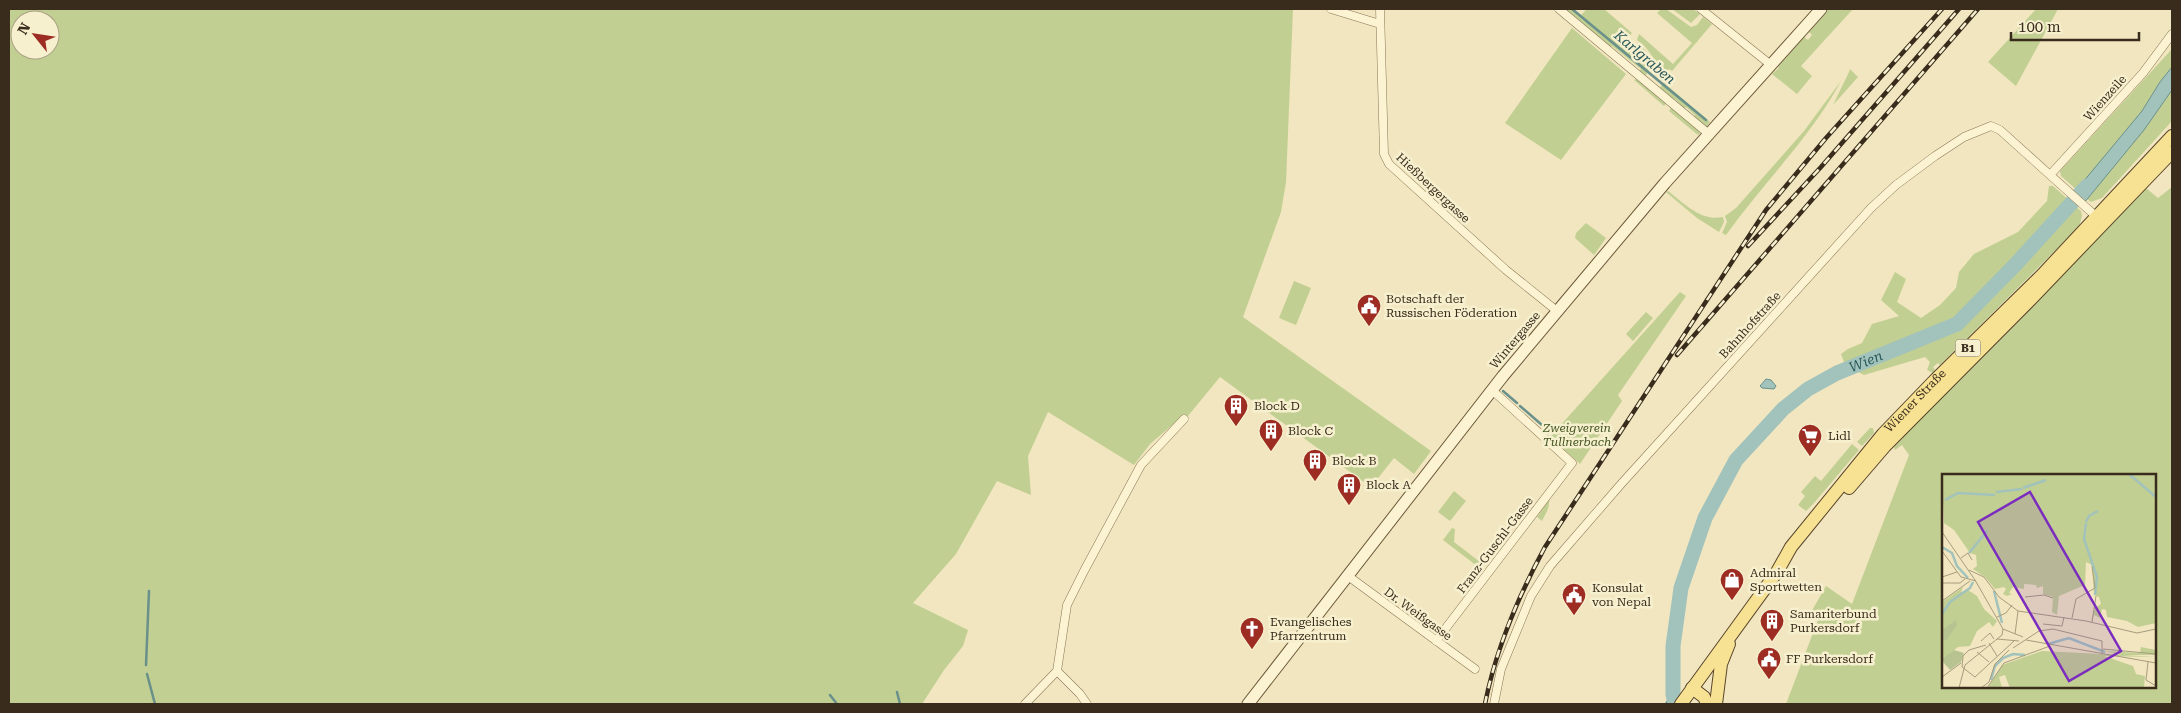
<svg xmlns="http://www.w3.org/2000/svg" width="2181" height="713" font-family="'Roboto Serif',serif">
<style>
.green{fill:#c2cf92;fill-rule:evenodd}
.water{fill:#a2c2bc;stroke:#69908a}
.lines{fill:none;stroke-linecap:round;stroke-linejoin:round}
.stream{stroke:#69908a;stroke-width:2.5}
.river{stroke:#a2c2bc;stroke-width:15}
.street-casing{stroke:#8a7756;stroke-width:9}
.secondary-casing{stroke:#6c5839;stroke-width:13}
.primary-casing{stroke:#57442b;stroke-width:14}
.street{stroke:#fbf3d2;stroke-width:8}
.secondary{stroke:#fbf3d2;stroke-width:11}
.primary{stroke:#f7e193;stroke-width:12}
.rail-casing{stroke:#392c1c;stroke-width:4.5}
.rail{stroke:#f7f0cf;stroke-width:2.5;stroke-dasharray:8;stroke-linecap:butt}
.labels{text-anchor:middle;stroke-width:5;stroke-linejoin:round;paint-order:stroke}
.shield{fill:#f7f0cf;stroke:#726752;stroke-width:1}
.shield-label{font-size:11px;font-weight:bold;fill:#392c1c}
.street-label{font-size:12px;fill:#392c1c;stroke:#f7f0cf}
.poi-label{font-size:12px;fill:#392c1c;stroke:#f7f0cf;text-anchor:start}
.park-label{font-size:12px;font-style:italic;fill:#445621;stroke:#f7f0cf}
.water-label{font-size:14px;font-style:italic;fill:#2a5859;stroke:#f7f0cf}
.inset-river{fill:none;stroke:#a2c2bc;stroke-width:2.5}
.inset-road{fill:none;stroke:#a79c7e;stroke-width:1}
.view{fill:#7b2cbf;fill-opacity:0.15;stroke:#7b2cbf;stroke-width:2.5}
.inset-edge{fill:none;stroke:#392c1c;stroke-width:2.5}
</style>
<rect width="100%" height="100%" fill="#f1e6bf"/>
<path class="green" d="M9 9H1293L1286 182 1281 212 1243 317 1431 451 1414 474 1394 458 1371 487 1220 377 1183 422 1184 415 1150 444 1134 465 1048 412 1028 456 1031 495 997 481 956 554 913 603 968 630 963 646 944 670 922 704H9ZM20 20H50V50H20Z
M1564 9H1574L1581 15 1587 9H1604L1632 33 1625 41 1626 44 1629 46 1633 43C1645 46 1650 55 1653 66L1645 76 1639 72 1641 69 1612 46 1610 47Z
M1661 9H1666L1691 27 1697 25 1703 17 1712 24 1672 71 1669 69 1666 73C1654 63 1651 49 1637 40L1639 34 1673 64 1692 43 1657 13Z
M1672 9H1693L1700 14 1691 23Z
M1829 9H1853L1801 66 1812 76 1797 94 1772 74 1779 68 1778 67 1804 37 1808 40 1812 35 1809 32Z
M2036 9H2058L2016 86 1988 62Z
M1572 28 1626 74 1561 160 1505 123Z
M2172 49V67L2160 82 2142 111 2077 190 2061 176 2060 171Z
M1850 69 1858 77 1833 105 1849 72Z
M1637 79 1667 102 1664 106 1634 80Z
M1841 81C1811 137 1763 183 1726 235L1722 233 1727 222 1725 216 1736 208 1804 131Z
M1663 82 1710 122 1706 127 1694 117 1695 115 1686 107 1684 109 1675 99 1674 100 1660 88Z
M2172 90V121L2102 198 2091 202 2087 199 2144 130Z
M1672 107 1701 132 1698 135 1669 111Z
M2049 186H2053L2081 211 2082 216 2079 227 1940 365 1938 363 1933 367 1935 370 1933 373 1927 370 1930 362 1925 357 1864 375 1845 365 1841 354 1848 349 1862 343 1872 324 1899 316 1881 300 1895 272 1906 279 1897 302 1921 318 1940 305 1956 288 1959 272 1974 254 2018 232 2047 201Z
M2172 187V704H1786L1818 620 1810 614 1826 586 1852 604 1909 455 1902 445 1895 450 1894 447 2002 333 2146 188 2158 198ZM1944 476H2155V687H1944Z
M1668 191C1684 203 1701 222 1723 217L1724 222 1719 232 1697 218 1666 192Z
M1586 223 1606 238 1594 255 1575 238 1576 233Z
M1294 281 1311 288 1296 325 1279 318Z
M1680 292 1686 296 1618 395 1622 401 1580 464 1550 437Z
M1646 312 1653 318 1633 341 1626 334Z
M1870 428H1873L1874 433 1862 446 1857 442Z
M1852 444 1859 450 1814 503 1806 511 1798 505 1805 496 1801 492 1815 476 1821 481Z
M1454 491 1466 501 1450 521 1438 512Z
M1550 498 1548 509 1542 521 1537 517Z
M1452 528 1455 529 1454 542 1484 565 1481 569 1443 540Z"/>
<path class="water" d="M2172 67V90L2144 130 2084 203 2073 194 2142 111 2160 82Z
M1766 379 1771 380 1776 386 1774 389 1762 388 1760 386Z"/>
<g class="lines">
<path class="stream" d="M1572 9 1706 120
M1503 391 1517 403
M1520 406 1542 425
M1546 429 1548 431
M146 665 149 591
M147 674 155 704
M897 692 900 704
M830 695 837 704
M1666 704 1673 694"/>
<path class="river" id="s1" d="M1675 704 1673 694V646L1681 588 1705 518 1736 460 1783 409 1808 389 1837 373 1957 324 2016 264 2087 186"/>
<defs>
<path id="street" d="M1331 9 1380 24
M1380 9 1384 154 1389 164 1506 270 1557 311
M1559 9 1710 135
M1701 9 1771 65
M2050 175 2143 73 2172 34
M1348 576 1475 669
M1436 641 1572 463 1492 390
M1057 671 1067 605 1084 571 1141 465 1184 419
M1057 671 1080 694 1087 704
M1025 704 1057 671
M1494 704 1501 669 1531 596 1550 566 1622 483 1871 208 1896 185 1935 156 1964 137 1991 126 2000 130 2099 219"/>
<path id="secondary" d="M1248 704 1503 376 1665 183 1821 9"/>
<g id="primary">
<path d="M1849 488 1885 446 2032 298 2172 152"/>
<path d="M1692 688 1704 697 1707 704"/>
<path id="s2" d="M1681 704 1777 572 1791 547 1883 434 1935 380 2042 275 2172 136"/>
<path d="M1716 704 1721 664 1729 644"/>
</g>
</defs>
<use href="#street" class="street-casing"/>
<use href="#secondary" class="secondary-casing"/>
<use href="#primary" class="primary-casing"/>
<use href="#street" class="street"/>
<use href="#secondary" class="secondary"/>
<use href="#primary" class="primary"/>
<defs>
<path id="rail" d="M1748 246 1821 167 1959 9
M1677 355 1978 9
M1485 704C1496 648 1518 597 1545 547L1766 210 1826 138 1942 9"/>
</defs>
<use href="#rail" class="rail-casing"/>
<use href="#rail" class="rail"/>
</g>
<defs>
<symbol id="civic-pin" viewBox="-11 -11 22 30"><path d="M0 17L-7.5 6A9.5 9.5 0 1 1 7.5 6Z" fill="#9d2d22" stroke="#f7f0cf"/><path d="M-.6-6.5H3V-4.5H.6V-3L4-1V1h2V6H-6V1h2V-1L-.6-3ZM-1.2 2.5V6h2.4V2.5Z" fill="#fff"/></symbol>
<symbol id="building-pin" viewBox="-11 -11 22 30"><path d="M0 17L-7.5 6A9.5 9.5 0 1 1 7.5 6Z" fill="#9d2d22" stroke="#f7f0cf"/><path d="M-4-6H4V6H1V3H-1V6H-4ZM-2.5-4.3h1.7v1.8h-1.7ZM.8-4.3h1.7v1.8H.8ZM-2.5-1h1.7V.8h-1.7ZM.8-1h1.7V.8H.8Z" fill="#fff"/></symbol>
<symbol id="supermarket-pin" viewBox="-11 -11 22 30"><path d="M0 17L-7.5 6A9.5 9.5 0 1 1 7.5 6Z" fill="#9d2d22" stroke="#f7f0cf"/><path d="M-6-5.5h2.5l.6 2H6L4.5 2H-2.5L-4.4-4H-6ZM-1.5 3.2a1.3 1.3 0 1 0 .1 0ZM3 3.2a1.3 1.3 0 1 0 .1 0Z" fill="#fff"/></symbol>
<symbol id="shop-pin" viewBox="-11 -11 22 30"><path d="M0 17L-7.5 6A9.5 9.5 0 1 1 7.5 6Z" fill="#9d2d22" stroke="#f7f0cf"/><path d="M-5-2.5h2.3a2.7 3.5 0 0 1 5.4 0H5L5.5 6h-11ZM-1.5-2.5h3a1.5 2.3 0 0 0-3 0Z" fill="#fff"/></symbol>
<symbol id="church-pin" viewBox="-11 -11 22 30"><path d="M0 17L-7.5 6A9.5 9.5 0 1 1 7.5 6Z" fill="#9d2d22" stroke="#f7f0cf"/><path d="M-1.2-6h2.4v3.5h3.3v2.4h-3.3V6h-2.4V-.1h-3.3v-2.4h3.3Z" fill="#fff"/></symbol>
</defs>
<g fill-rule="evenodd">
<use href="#civic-pin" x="1355" y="292" width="28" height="38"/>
<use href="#building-pin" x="1222" y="392" width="28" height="38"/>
<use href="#building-pin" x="1257" y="417" width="28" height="38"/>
<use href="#supermarket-pin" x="1796" y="422" width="28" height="38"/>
<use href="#building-pin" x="1301" y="447" width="28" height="38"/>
<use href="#building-pin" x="1335" y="471" width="28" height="38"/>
<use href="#shop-pin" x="1718" y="566" width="28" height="38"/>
<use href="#civic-pin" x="1560" y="581" width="28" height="38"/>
<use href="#building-pin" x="1758" y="607" width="28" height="38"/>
<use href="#church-pin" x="1238" y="615" width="28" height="38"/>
<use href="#civic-pin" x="1755" y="645" width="28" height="38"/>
</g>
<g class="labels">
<rect class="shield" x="1955.5" y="339.5" width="25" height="17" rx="4"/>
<g class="shield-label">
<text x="1968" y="352">B1</text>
</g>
<g class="street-label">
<text transform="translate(2105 98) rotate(-48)" y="4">Wienzeile</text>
<text transform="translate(1433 188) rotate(43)" y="4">Hießbergergasse</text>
<text transform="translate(1750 325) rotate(-48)" y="4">Bahnhofstraße</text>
<text transform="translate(1515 340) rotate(-50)" y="4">Wintergasse</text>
<text dy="4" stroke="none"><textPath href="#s2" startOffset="384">Wiener Straße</textPath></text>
<text transform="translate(1495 545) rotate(-53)" y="4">Franz-Guschl-Gasse</text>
<text transform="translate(1418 614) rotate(36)" y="4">Dr. Weißgasse</text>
</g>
<g class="poi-label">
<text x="1386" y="303">Botschaft der<tspan x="1386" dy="14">Russischen Föderation</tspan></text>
<text x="1254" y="410">Block D</text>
<text x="1288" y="435">Block C</text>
<text x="1828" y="440">Lidl</text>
<text x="1332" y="465">Block B</text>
<text x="1366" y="489">Block A</text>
<text x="1750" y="577">Admiral<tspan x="1750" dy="14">Sportwetten</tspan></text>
<text x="1592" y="592">Konsulat<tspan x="1592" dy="14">von Nepal</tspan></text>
<text x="1790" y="618">Samariterbund<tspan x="1790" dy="14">Purkersdorf</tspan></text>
<text x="1270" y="626">Evangelisches<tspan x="1270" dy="14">Pfarrzentrum</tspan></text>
<text x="1786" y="663">FF Purkersdorf</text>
</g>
<g class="park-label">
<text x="1577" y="432">Zweigverein<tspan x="1577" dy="14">Tullnerbach</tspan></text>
</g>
<g class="water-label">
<text transform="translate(1645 57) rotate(40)" y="5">Karlgraben</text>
<text dy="5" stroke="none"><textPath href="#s1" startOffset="422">Wien</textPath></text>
</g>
</g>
<g transform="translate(1942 474)">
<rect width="214" height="214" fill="#f1e6bf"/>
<path d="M0 0H214V149L196 153 185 147 165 143 164 136 160 135 158 144 152 141 149 147 153 134 159 130 157 123 152 121 150 91 144 88 143 111 117 122 115 141 110 138 111 123 101 120V112L95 114 94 111 82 110V115L71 113 67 119 70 120 65 122 61 120 64 115 62 113 53 115 43 103 31 95 35 92 34 81 28 79 12 56 2 49ZM21 113 19 118 26 116 35 122 42 135 55 147 51 153 47 148 35 157 28 172 16 173 1 185 4 186 6 194 0 187V128ZM199 173 214 176V181H182L214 183 162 182 191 192 194 200 203 202 202 214H68L63 201 57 203 60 214H46L60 191 100 177 180 181 161 177 198 179Z" fill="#c2cf92"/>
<path d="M14 146 15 151 4 167 0 164V156ZM12 176 22 179 19 188 8 196 0 185Z" fill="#b8c392"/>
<path class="inset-river" d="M187 0 214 23M81 14 104 6M54 18 80 15M3 26 16 19 53 21M144 48 147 42 156 37M144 49 142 65 155 103 153 121M0 73 10 79 15 92 26 104M27 79 45 57M52 117 60 149M0 140 8 128 28 114 31 108M106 170 127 164 163 178M49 206 53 192 61 184 71 180 83 181"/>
<path class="inset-road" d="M0 58 33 106 61 155 81 163M0 77 19 103 34 107M19 84 26 79 30 86M27 96 42 103 57 123 76 137M0 103 15 98M0 109H18L23 105M83 123 102 121 111 124M0 127 28 107M76 137 144 147 195 159 214 155M55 143 64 139 70 131M130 144 134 125 153 114 150 92M150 148 154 122M101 150 120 152 122 143M73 160 76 137M55 165 77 167M84 166 214 189M39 167 48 159 52 165M47 169 55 182M44 171 27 176 21 182 20 193 33 203 72 167M71 174 97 157 111 155 160 167V180M161 175 214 180M35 178 47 188M206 188 204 206 214 212M0 203 19 189M17 214 23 191 60 161 61 155M39 214 47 208 53 190 67 176M45 214 62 189 108 172"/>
<path class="view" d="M88 18 179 177 127 207 36 48Z"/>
<rect width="214" height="214" class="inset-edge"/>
</g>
<rect width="2181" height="713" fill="none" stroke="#392c1c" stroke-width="20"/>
<g transform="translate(35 35) rotate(300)"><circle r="24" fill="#f7f0cf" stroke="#aba287"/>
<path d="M0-4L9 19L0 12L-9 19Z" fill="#9d2d22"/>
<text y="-8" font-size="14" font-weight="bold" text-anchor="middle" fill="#392c1c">N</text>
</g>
<path d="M2011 32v8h128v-8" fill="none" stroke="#392c1c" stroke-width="2.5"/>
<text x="2018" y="32" font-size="15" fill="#392c1c" stroke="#f7f0cf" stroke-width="4" paint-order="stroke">100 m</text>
</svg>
